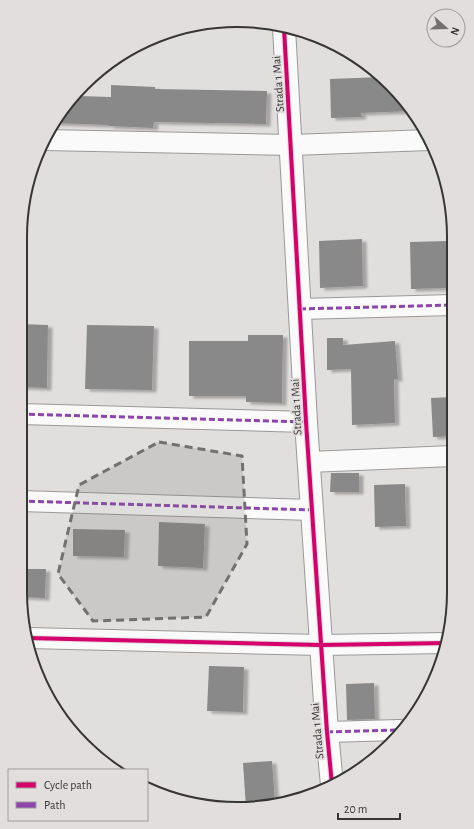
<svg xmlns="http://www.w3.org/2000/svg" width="474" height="829" font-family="'Alegreya Sans',sans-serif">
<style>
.building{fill:#8a8989;filter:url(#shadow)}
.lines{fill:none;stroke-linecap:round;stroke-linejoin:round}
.street-casing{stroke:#9b9998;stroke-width:22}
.secondary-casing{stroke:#9b9998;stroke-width:24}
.street{stroke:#fafafa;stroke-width:20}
.secondary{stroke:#fafafa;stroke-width:22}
.quiet{stroke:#8e44ad;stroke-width:3;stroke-dasharray:6 3;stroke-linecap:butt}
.cycleway-casing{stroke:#e2dedd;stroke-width:6}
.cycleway{stroke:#d6006c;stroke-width:4}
.marked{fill:#727170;fill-opacity:0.2;stroke:#727170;stroke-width:3;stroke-dasharray:8 5;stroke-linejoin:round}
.labels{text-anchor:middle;stroke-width:4;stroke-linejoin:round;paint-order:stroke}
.street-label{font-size:12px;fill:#373635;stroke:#e2dedd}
.rim{fill:none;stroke:#373635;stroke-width:2}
</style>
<defs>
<filter id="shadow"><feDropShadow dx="4.5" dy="2.5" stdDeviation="1" flood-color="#0004"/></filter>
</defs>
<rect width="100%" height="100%" fill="#e1dfde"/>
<path class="building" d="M382 77 390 83 413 111 361 113 362 117 331 118 330 79Z
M111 85 155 87V89L267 91 266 124 154 122 153 128 109 126V125L54 123 78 96 111 97Z
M362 239 363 286 320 288 319 241Z
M448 241 449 288 411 289 410 242Z
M20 324 48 325 47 388 20 387Z
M87 325 154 326 152 390 85 389Z
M248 335H283L282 403 246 402V396H189V341H248Z
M327 338H343V345L395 341 398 379H394L395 423 352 425 351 369 327 370Z
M453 397V436L433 437 431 398Z
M331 473H359V492H330Z
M405 484 406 526 375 527 374 485Z
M159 522 205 524 203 568 158 566Z
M73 529 125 530 124 557 73 556Z
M20 569H46L45 598 21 597Z
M209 666 244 667 243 712 207 711Z
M374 683 375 719 347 720 346 684Z
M272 761 275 803 251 809 246 808 243 763Z"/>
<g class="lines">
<defs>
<path id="street" d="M44 140 292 145 429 140
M300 309 453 305
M20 414 306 422
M309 462 453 456
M20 501 312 510
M28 638 321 645 447 643
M327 732 400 730"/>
<path id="secondary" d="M284 28 306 422 327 732 332 785"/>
</defs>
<use href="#street" class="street-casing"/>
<use href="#secondary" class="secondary-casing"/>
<use href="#street" class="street"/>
<use href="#secondary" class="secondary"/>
<path class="quiet" d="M300 309 453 305
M20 414 306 422
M20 501 312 510
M327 732 400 730"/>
<defs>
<path id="cycleway" d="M284 28 306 422 327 732 332 785
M28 638 321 645 447 643"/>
</defs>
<use href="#cycleway" class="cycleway-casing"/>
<use href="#cycleway" class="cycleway"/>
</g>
<path class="marked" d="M159 442 242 456 247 544 206 617 93 621 58 574 79 485Z"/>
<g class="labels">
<g class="street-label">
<text transform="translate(278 84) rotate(-94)" y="4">Strada 1 Mai</text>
<text transform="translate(296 407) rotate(-93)" y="4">Strada 1 Mai</text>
<text transform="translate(317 731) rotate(-95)" y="4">Strada 1 Mai</text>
</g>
</g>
<path d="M0 0H474V829H0ZM237 27H237A210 210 0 0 1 447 237V592A210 210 0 0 1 237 802H237A210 210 0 0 1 27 592V237A210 210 0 0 1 237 27Z" fill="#e2dedd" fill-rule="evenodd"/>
<path class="rim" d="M237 27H237A210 210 0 0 1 447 237V592A210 210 0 0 1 237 802H237A210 210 0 0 1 27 592V237A210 210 0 0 1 237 27Z"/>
<rect x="8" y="769" width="140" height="52" fill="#e2dedd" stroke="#9e9b9a"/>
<rect x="16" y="782" width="20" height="6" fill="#d6006c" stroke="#9e9b9a"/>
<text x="44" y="789" font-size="12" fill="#373635">Cycle path</text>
<rect x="16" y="802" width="20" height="6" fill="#8e44ad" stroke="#9e9b9a"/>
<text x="44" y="809" font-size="12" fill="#373635">Path</text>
<g transform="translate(446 28) rotate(110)"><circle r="19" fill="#e2dedd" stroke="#9e9b9a"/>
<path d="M0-3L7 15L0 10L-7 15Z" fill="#727170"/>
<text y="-6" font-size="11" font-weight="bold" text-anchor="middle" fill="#373635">N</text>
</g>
<path d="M338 813v6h62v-6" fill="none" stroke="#373635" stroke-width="2"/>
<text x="344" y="813" font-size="12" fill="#373635" stroke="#e2dedd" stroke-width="3" paint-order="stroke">20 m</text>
</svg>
